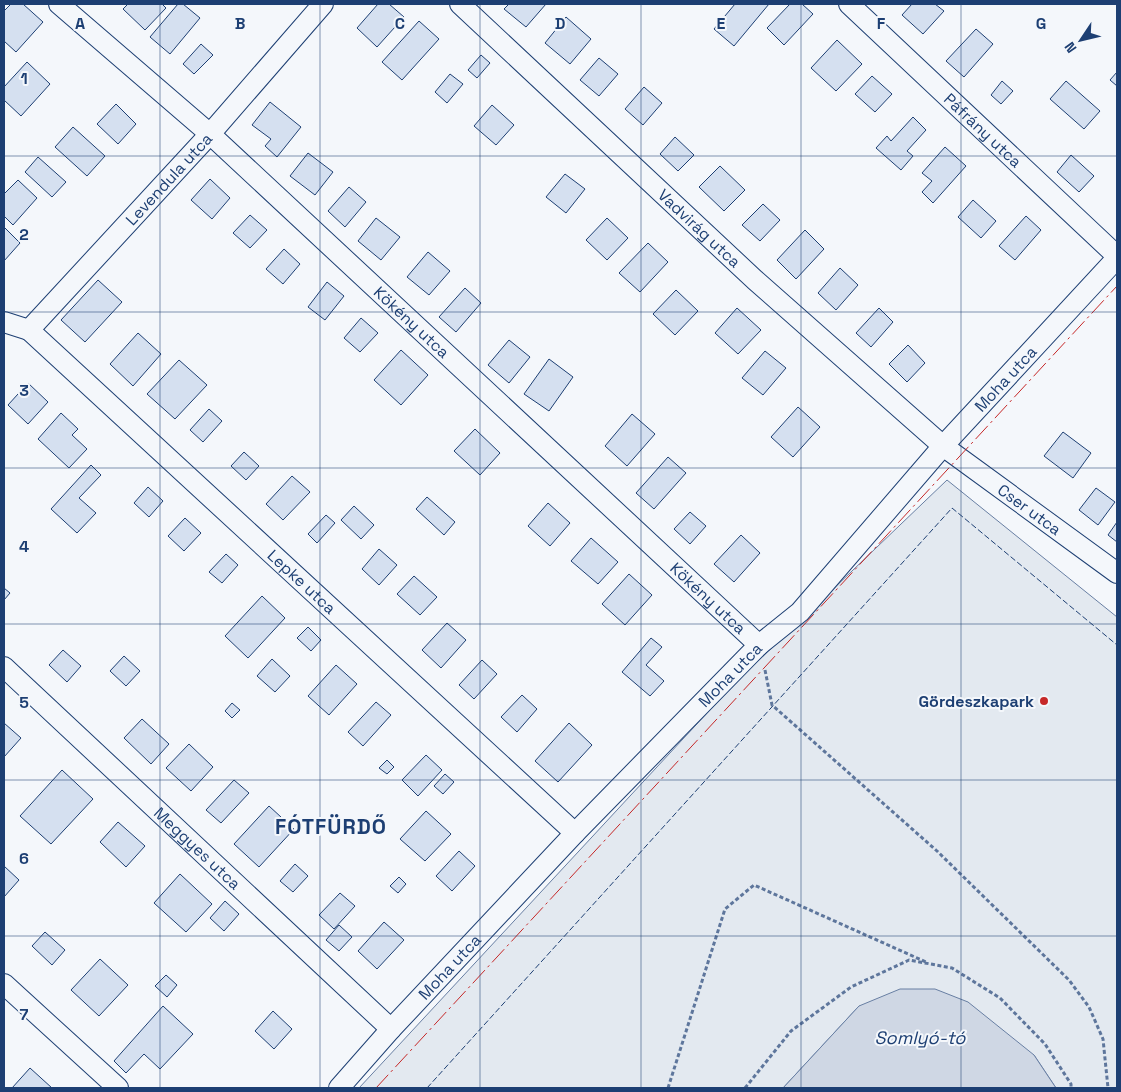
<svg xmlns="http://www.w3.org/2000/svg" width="1121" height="1092" font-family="'Space Grotesk',sans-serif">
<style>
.green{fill:#e3e9f0;stroke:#687fa3}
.water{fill:#cfd7e4;stroke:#687fa3}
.building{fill:#d5e0f0;stroke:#1d3f73}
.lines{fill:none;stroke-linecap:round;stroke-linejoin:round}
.street-casing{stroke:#1d3f73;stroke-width:22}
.path{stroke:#5e769c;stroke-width:3;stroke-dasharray:4 2.5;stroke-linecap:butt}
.street{stroke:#f4f7fb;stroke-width:20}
.fence{stroke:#1d3f73;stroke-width:1;stroke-dasharray:6 2.5;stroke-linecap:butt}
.power{stroke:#c62828;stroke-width:1;stroke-dasharray:18 4 2.5 4;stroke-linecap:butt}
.grid{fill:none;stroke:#1d3f73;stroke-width:1;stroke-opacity:0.55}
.poi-dot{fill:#c62828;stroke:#f4f7fb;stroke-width:2}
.labels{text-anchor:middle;stroke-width:4;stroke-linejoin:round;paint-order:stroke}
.street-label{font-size:16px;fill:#1d3f73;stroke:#f4f7fb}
.poi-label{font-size:16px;font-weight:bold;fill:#1d3f73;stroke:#f4f7fb;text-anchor:end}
.water-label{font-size:18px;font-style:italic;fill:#1d3f73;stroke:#f4f7fb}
.district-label{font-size:21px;font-weight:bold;letter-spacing:1px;fill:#1d3f73;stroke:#f4f7fb}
.grid-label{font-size:16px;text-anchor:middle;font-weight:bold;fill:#1d3f73;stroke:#f4f7fb;stroke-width:4;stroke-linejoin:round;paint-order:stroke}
</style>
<rect width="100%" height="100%" fill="#f4f7fb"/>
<path class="green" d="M947 480 1117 617V1088H1056L1034 1055 859 1006 783 1088H359L734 684Z"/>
<path class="water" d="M900 989H935L968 1002 1034 1055 1056 1088H783L859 1006Z"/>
<path class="building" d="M11 4H23L43 22 16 52 4 41V11Z
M128 4H162L166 8 145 30 123 9Z
M178 4H183L200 18 170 54 150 37Z
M378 4H389L404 17 377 47 357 28Z
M509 4H546L526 27 504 9Z
M735 4H769L734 46 714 29Z
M790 4H802L813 14 784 45 767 28Z
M912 4H935L944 11 923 34 902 15Z
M566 17 591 39 570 64 545 43Z
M419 21 439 39 402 80 382 62Z
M976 29 993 44 964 77 946 61Z
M837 40 862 64 836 91 811 68Z
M201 44 213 55 194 74 183 64Z
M481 55 490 63 477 78 468 70Z
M599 58 618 74 599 96 580 80Z
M27 62 50 84 21 116 4 100V87Z
M1117 72V86L1110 80Z
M450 74 463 84 447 103 435 92Z
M872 76 892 94 875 112 855 94Z
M1002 81 1013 91 1001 104 991 95Z
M1066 81 1100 111 1084 129 1050 99Z
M644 87 662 103 643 125 625 109Z
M270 102 301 127 277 157 265 146 271 139 252 125Z
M116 104 136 124 118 144 97 124Z
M492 105 514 125 496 145 474 126Z
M913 117 926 130 907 151 913 156 901 170 876 148 887 136 891 141Z
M73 127 105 156 87 176 55 147Z
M675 137 694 155 678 171 660 154Z
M945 147 966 166 933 203 922 192 932 181 922 173Z
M308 153 333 172 315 195 290 176Z
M1071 155 1094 176 1079 192 1057 172Z
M38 157 66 182 52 197 25 172Z
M720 166 745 190 724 211 699 187Z
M565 174 585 189 566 213 546 197Z
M210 179 230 198 212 219 191 200Z
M18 180 37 198 13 225 4 216V194Z
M349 187 366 202 345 227 328 211Z
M973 200 996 221 981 238 958 217Z
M763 204 780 220 760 241 742 225Z
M250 215 267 230 250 248 233 233Z
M1026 216 1041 230 1015 260 999 246Z
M376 218 400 237 381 260 358 241Z
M607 218 628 238 607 260 586 240Z
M4 227 20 243 4 261Z
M805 230 824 249 796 279 777 260Z
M648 243 668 262 640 292 619 273Z
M284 249 300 264 283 284 266 269Z
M428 252 450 271 429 295 407 277Z
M840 268 858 285 836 310 818 293Z
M98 280 122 302 85 342 61 320Z
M327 282 344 296 325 320 308 307Z
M465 288 481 303 456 332 439 317Z
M676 290 698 311 675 335 653 314Z
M737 308 761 330 738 354 715 333Z
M879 308 893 322 871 347 856 333Z
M361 318 378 333 360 352 344 338Z
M138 333 161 354 133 386 110 364Z
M509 340 530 357 509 383 488 365Z
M908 345 925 363 907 382 889 364Z
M401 350 428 375 401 405 374 380Z
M765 351 786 368 763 395 742 378Z
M549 359 573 377 549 411 524 394Z
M179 360 207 385 175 419 147 394Z
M28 383 48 402 28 424 8 405Z
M798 407 820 427 793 457 771 437Z
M209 409 222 421 203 442 190 430Z
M61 413 78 429 72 435 87 449 69 468 38 439Z
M632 414 655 434 627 466 605 446Z
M475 429 500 453 480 475 454 451Z
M1063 432 1091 453 1073 478 1044 456Z
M244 452 259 466 246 480 231 466Z
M668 457 686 473 654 509 636 493Z
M91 465 101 475 79 498 96 513 77 533 51 509Z
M292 476 310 492 283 520 266 504Z
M148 487 163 501 149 517 134 503Z
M1096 488 1115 502 1098 525 1079 510Z
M427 497 455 522 444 535 416 509Z
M548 503 570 523 550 546 528 526Z
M354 506 374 525 361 539 341 520Z
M690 512 706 526 690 544 674 529Z
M326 515 335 523 317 543 308 534Z
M185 518 201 533 184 551 168 536Z
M1117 522V542L1108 535Z
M741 535 760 553 734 582 714 564Z
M591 538 618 562 598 584 571 561Z
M379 549 397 565 379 585 362 569Z
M226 554 238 565 222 583 209 572Z
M629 574 652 595 625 625 602 604Z
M414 576 437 597 420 615 397 594Z
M4 588 10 593 4 600Z
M262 596 285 618 248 658 225 636Z
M447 623 466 640 441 668 422 650Z
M308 627 321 640 311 651 297 638Z
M651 638 662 647 646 665 664 681 650 696 622 672Z
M63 650 81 666 67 682 49 665Z
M124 656 140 671 126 686 110 671Z
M272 659 290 676 275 692 257 676Z
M482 660 497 674 474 699 459 685Z
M336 665 357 684 329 715 308 696Z
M522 695 537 709 517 732 501 717Z
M376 702 391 715 363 746 348 732Z
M232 703 240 710 232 718 225 711Z
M142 719 169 744 151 764 124 738Z
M4 723 21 738 4 757Z
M569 723 592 745 558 782 535 761Z
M189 744 213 767 191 791 166 768Z
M426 755 442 770 418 796 402 780Z
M387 760 394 767 387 774 379 768Z
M62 770 93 799 51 844 20 816Z
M445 774 454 782 443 794 434 786Z
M234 780 249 793 221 823 206 810Z
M269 806 294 829 259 867 234 844Z
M426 811 451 834 425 861 400 839Z
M118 822 145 846 126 867 100 842Z
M459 851 475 866 452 891 436 876Z
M295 864 308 876 293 892 280 881Z
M4 866 19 880 4 897Z
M180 874 212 904 186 932 154 903Z
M399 877 406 884 398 893 390 886Z
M340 893 355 906 334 929 319 915Z
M225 901 239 914 224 931 210 918Z
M384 922 404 940 377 969 358 951Z
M339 925 352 937 339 951 326 940Z
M45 932 65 950 52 965 32 946Z
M100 959 128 985 99 1016 71 990Z
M166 975 177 985 167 997 155 986Z
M163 1006 193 1034 160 1069 144 1054 126 1073 114 1061Z
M273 1011 292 1029 274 1049 255 1031Z
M30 1068 52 1088H12Z"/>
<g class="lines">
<defs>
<g id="street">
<path id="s1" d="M59 4 210 134 759 645"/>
<path id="s2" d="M460 4 755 280 943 446 1117 573"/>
<path id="s3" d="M849 4 1117 256"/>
<path id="s4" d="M4 322 29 330 210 134 323 4"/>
<path id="s5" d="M29 330 575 833"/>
<path id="s6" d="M4 667 391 1029"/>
<path d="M4 984 118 1088"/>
<path id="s7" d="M339 1088 391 1029 575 833 759 645 800 612 943 446 1117 258"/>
</g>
</defs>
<use href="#street" class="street-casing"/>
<path class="path" d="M765 670 772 705 937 851 1069 980 1089 1007 1103 1039 1108 1088
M668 1088 725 909 754 885 926 962
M745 1088 791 1031 851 987 909 960 952 968 1000 998 1045 1044 1071 1084V1088"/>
<use href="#street" class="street"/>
<path class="fence" d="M427 1088 952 508 1117 645"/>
<path class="power" d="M376 1088 1117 286"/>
</g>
<path class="grid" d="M160 4V1088M320 4V1088M480 4V1088M641 4V1088M801 4V1088M961 4V1088M4 156H1117M4 312H1117M4 468H1117M4 624H1117M4 780H1117M4 936H1117"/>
<circle class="poi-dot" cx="1044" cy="701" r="5"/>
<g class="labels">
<g class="street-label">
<text dy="6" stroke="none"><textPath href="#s3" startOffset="184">Páfrány utca</textPath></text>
<text dy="6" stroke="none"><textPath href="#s4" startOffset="232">Levendula utca</textPath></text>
<text dy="6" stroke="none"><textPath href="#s2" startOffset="328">Vadvirág utca</textPath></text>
<text dy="6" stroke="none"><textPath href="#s1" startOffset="475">Kökény utca</textPath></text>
<text dy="6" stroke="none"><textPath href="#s7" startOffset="974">Moha utca</textPath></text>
<text dy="6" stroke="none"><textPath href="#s2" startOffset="762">Cser utca</textPath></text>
<text dy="6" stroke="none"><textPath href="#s5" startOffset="371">Lepke utca</textPath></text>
<text dy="6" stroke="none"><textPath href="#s1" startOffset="880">Kökény utca</textPath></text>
<text dy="6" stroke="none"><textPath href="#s7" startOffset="569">Moha utca</textPath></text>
<text dy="6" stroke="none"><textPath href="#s6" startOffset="265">Meggyes utca</textPath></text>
<text dy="6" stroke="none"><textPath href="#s7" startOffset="164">Moha utca</textPath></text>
</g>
<g class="poi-label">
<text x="1034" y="707">Gördeszkapark</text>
</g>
<g class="water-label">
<text x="920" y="1044">Somlyó-tó</text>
</g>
<g class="district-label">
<text x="331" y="834">FÓTFÜRDŐ</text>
</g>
</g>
<g class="grid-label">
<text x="80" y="29">A</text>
<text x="240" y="29">B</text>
<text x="400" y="29">C</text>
<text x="560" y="29">D</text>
<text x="721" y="29">E</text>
<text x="881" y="29">F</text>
<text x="1041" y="29">G</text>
<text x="24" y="84">1</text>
<text x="24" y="240">2</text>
<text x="24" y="396">3</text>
<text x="24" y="552">4</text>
<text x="24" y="708">5</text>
<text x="24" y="864">6</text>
<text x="24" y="1020">7</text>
</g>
<rect width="1121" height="1092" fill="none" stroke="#1d3f73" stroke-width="10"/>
<g transform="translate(1081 40) rotate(235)" stroke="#f4f7fb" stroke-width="4" paint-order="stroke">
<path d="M0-4L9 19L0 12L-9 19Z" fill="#1d3f73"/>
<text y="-8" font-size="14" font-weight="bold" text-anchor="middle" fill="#1d3f73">N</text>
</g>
</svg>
